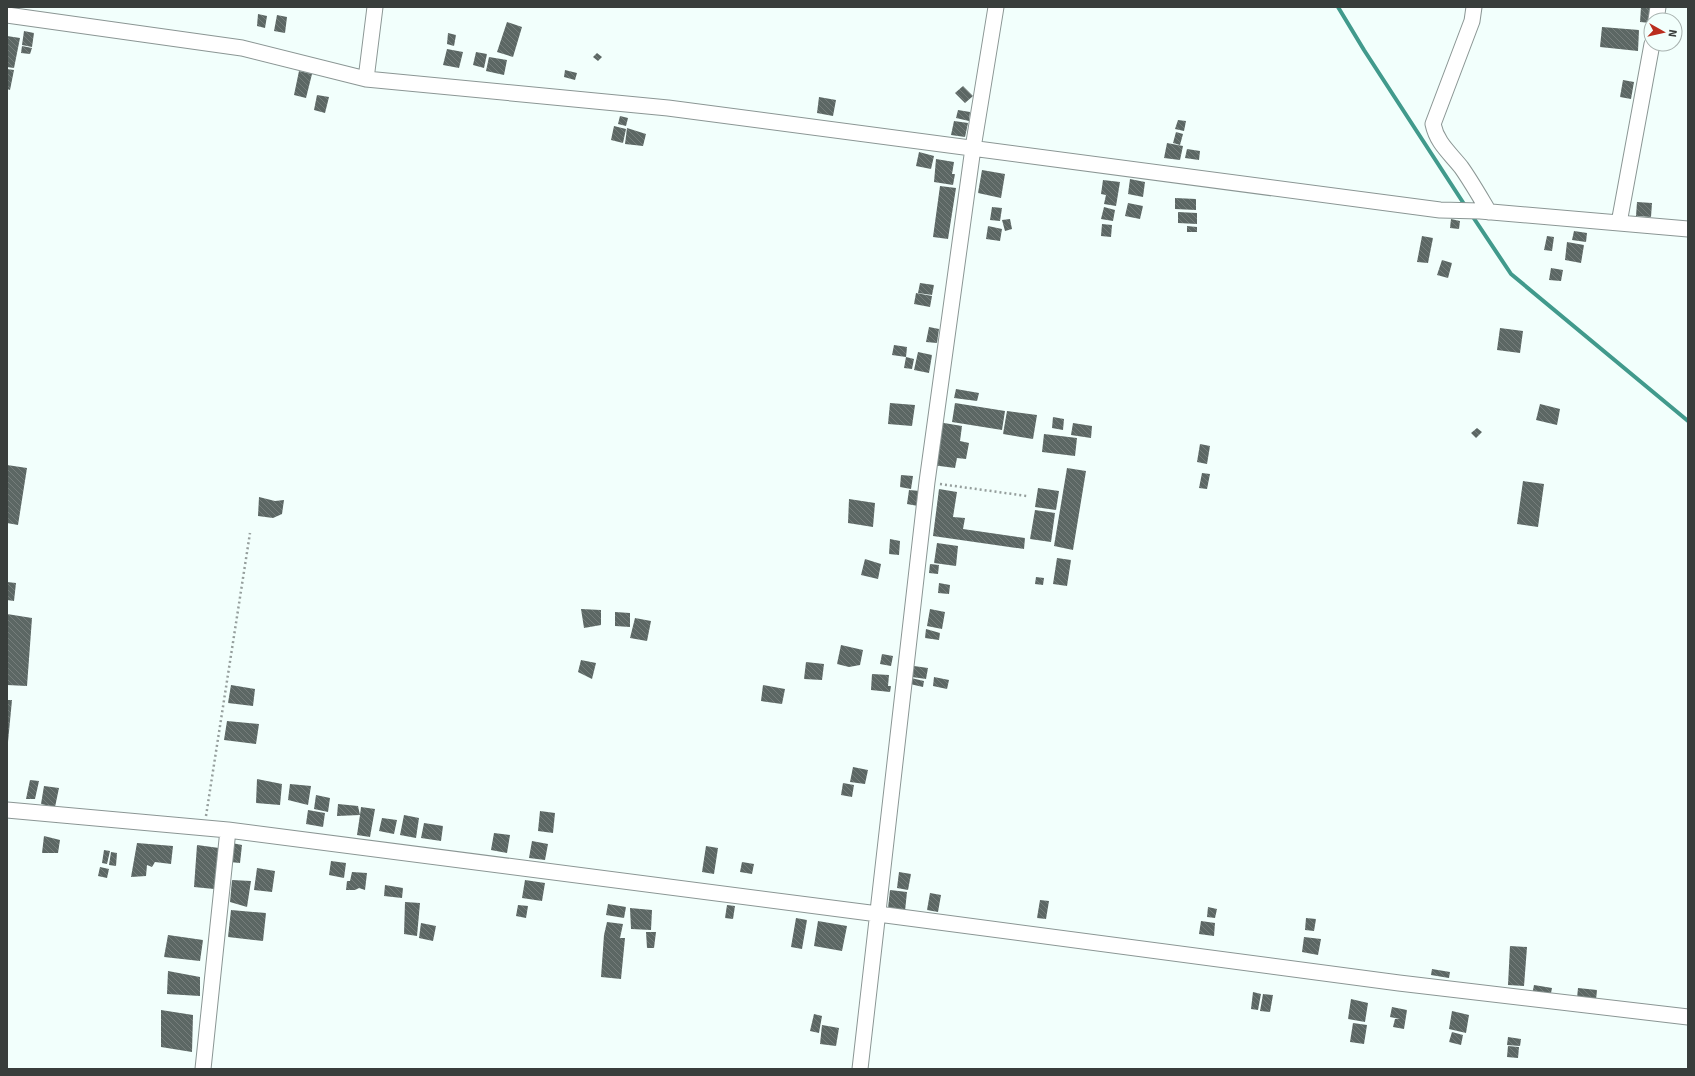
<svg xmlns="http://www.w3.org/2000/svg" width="1695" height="1076" font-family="Signika,sans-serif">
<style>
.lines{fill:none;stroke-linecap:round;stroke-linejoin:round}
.stream{stroke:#419a8c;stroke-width:4}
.building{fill:url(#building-back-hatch)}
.minor-casing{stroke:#8b9694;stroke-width:17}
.path{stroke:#959e9c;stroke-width:2.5;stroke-dasharray:2 3;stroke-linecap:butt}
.minor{stroke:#fff;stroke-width:15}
</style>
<defs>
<pattern id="building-back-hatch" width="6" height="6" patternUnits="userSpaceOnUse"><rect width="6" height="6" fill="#5c6764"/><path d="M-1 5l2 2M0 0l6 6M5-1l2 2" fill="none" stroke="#767e7c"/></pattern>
</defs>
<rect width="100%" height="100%" fill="#f2fffc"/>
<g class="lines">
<path class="stream" d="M1338 7 1364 50 1466 207
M1471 214 1511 274 1688 421"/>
</g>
<path class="building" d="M1641 7H1655L1651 23 1640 22Z
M258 14 267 16 265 28 257 26Z
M277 15 287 17 285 33 274 31Z
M507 22 522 27 513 57 497 52Z
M1602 27 1639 30 1638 51 1600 47Z
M24 31 34 33 32 47 22 45Z
M448 33 456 35 454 46 447 44Z
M7 36 20 38 14 68 7 67Z
M22 46 32 48 30 54 21 53Z
M447 49 463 52 459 68 443 65Z
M476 52 487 54 484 68 473 65Z
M597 53 602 57 598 61 593 57Z
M489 57 507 60 504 75 486 71Z
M7 69 14 70 10 90 7 89Z
M565 70 577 73 575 80 564 77Z
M299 71 312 74 306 98 294 95Z
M1623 80 1634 82 1631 99 1620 97Z
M963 86 973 96 965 103 955 93Z
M317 95 329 97 325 113 314 110Z
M819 97 836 100 833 116 817 113Z
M958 110 970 112 969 121 956 118Z
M620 116 628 118 626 126 618 124Z
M1178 120 1186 121 1184 131 1175 129Z
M954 121 968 123 965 137 951 135Z
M614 126 626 129 623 143 611 140Z
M627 128 646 134 643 146 625 144Z
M1176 132 1183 134 1180 145 1173 143Z
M1167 143 1183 146 1180 160 1164 158Z
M1187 149 1200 151 1199 160 1185 158Z
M919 152 934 156 931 169 916 166Z
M936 159 954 162 952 174H955L953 185 934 182Z
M982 170 1005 174 1001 198 978 193Z
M1130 179 1145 182 1143 197 1128 194Z
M1103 180 1120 182 1116 206 1104 204 1106 195 1101 194Z
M940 186 956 188 948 239 933 237Z
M1175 198 1196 199V210L1175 209Z
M1637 202 1652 203 1651 217 1636 216Z
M1128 203 1143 206 1140 219 1125 216Z
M992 207 1002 208 1000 221 990 220Z
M1104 207 1115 210 1113 221 1101 219Z
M1178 212 1197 213V224L1178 223Z
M1010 219 1012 229 1005 231 1002 220Z
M1451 219 1460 221 1459 229 1450 228Z
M1102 224 1112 225 1111 237 1101 236Z
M988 226 1002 229 1000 241 986 239Z
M1187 226 1197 227V232H1187Z
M1574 231 1587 233 1586 242 1572 240Z
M1422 236 1433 238 1428 263 1417 262Z
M1547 236 1554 237 1552 251 1544 250Z
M1567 242 1584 245 1581 263 1565 260Z
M1442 260 1452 263 1448 278 1437 275Z
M1551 268 1563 270 1561 281 1549 280Z
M920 283 934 285 932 295 918 293Z
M916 293 932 296 930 307 914 304Z
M929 327 939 329 937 343 926 342Z
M1500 328 1523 331 1520 353 1497 350Z
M894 345 907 347 906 357 892 355Z
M918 352 932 355 929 373 914 370Z
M906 357 914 359 912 369 904 368Z
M956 389 979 393 977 401 954 398Z
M890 403 915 405 912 426 888 424Z
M955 403 1005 411 1002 430 952 422Z
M1540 404 1560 409 1557 425 1536 420Z
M1007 411 1037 415 1033 439 1003 434Z
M1053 417 1064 419 1063 430 1052 428Z
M938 422 962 426 960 441 969 443 966 459 957 458 955 468 932 465Z
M1073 423 1092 426 1091 438 1071 435Z
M1477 428 1482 432 1476 438 1471 433Z
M1044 434 1077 438 1075 456 1042 452Z
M1200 444 1210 446 1207 464 1197 462Z
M7 465 27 468 18 525 7 523Z
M1067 468 1086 471 1073 550 1054 546Z
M1202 473 1210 474 1207 489 1199 488Z
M901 475 913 476 911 489 900 487Z
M1523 481 1544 484 1538 527 1517 524Z
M1038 488 1059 491 1056 510 1035 507Z
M939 489 957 492 953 517 965 518 963 529 1025 538 1024 549 933 536Z
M909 490 920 491 918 506 907 504Z
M259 497 275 501 284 500 282 514 273 518 258 516Z
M849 499 875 503 873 527 848 523Z
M1035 510 1055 513 1051 542 1030 539Z
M890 539 900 541 899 555 889 554Z
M937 543 958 546 956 566 934 563Z
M1057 558 1071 560 1067 586 1053 584Z
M865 559 881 564 878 579 861 575Z
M930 564 939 565 938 574 929 573Z
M1036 577 1044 578 1043 585 1035 584Z
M7 582 16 583 14 601 7 600Z
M939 583 950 585 949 594 938 593Z
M581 609 601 610V625L584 628Z
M930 609 945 612 942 629 927 626Z
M615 612 630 613V627L615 626Z
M7 614 32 618 27 686 7 685Z
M635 618 651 621 647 641 630 638Z
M926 629 940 633 939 640 925 638Z
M841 645 863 650 860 665 849 667 837 664Z
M882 654 893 656 891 666 880 664Z
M581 660 596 663 592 679 578 672Z
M806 662 824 664 822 680 804 679Z
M914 666 928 668 926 679 912 677Z
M872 674 889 675 888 686H891L890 692 871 690Z
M934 677 949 680 947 689 933 686Z
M911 678 924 681 923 687 910 684Z
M231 685 255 689 253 706 228 703Z
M763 685 785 689 782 704 761 701Z
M7 700H12L8 742 7 741Z
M227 721 259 724 256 744 224 740Z
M853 767 868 770 865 784 850 782Z
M257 779 282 784 280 805 256 803Z
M30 780 39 781 35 799H26Z
M843 783 854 785 852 797 841 795Z
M290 784 311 786 308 805 288 800Z
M44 786 59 788 55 807 41 804Z
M316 795 330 798 328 812 314 809Z
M338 804 358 806 360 815 361 807 375 809 370 837 357 835 360 815 337 816Z
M308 810 325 813 323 827 306 824Z
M540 811 555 813 553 833 538 831Z
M404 815 419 818 416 838 400 835Z
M382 818 397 820 394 834 379 831Z
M424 823 443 826 441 841 421 838Z
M494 833 510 835 507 853 491 850Z
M44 836 60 840 58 853H42Z
M532 841 548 844 545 860 529 858Z
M137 843 173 846 171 864 155 862 152 867 147 865 146 876 131 877Z
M232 843 242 845 240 863 230 862Z
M197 845 219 848 214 889 194 887Z
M706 846 718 848 714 874 702 872Z
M104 850 110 851 107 864 102 863Z
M111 852 117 853 116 866 109 865Z
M331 861 346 863 344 878 329 875Z
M742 862 754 864 752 874 740 872Z
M100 867 109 869 107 878 98 876Z
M257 868 275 871 272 892 254 890Z
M352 872 367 873 365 890 359 888 355 890H346L347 881H350Z
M899 872 911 874 908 890 897 888Z
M232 880 251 881 247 907 230 902Z
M525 880 545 883 542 901 522 898Z
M385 885 403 888 402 898 384 896Z
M890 890 907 892 905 911 888 908Z
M930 893 941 895 938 912 927 910Z
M1040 900 1049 901 1046 919 1037 918Z
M405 902 420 903 417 936 404 934Z
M608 904 626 907 624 918 606 915Z
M518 905 528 906 526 918 516 916Z
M727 905 735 906 733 919 725 918Z
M1208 907 1217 909 1215 918 1207 917Z
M630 908 652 910 651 930 631 929Z
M231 910 266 913 263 941 228 937Z
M796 918 807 920 802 949 791 947Z
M1306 918 1316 919 1314 931 1305 930Z
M818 921 847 926 842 951 814 946Z
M1201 921 1215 923 1214 936 1199 934Z
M607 922 623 924 620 938H625L621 979 601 977 604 935Z
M421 923 436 926 433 941 419 938Z
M646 932H656L654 948H647Z
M168 935 203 940 200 961 164 957Z
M1304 937 1321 939 1318 955 1302 952Z
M1510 946 1527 947 1524 986 1508 985Z
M1432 969 1450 972 1449 978 1431 975Z
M168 971 200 977V996L167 994Z
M1534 985 1552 988 1550 998 1532 995Z
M1578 988 1597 990 1596 1000 1577 998Z
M1253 992 1261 994 1258 1010 1251 1009Z
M1263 994 1273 995 1270 1012 1260 1011Z
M1351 999 1368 1003 1365 1022 1348 1019Z
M1392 1007 1407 1010 1404 1029 1393 1027 1395 1019H1400L1390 1017Z
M161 1010 193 1015 192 1052 161 1047Z
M1452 1011 1469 1015 1466 1033 1449 1029Z
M814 1014 822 1016 819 1033 810 1031Z
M1353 1023 1367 1025 1364 1044 1350 1042Z
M822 1025 839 1028 836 1046 820 1044Z
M1452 1032 1463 1035 1461 1045 1449 1042Z
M1508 1037 1521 1039 1520 1046 1507 1045Z
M1508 1046 1519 1047 1518 1058 1507 1057Z"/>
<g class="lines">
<defs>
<path id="minor" d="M1474 7 1472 21 1433 124C1437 143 1449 152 1461 167 1471 181 1480 197 1489 212
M7 15 242 48 366 79 668 108 1440 210 1480 211 1688 229
M1656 20 1658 7
M366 79 375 7
M1619 223 1652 44
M7 810 228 830 878 914 1399 983 1688 1017
M203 1069 228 830
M860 1069 927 482 973 148 996 7"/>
</defs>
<use href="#minor" class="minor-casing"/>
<path class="path" d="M940 484 1027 496
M206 816 250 533"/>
<use href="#minor" class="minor"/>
</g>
<rect width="1695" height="1076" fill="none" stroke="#393e3c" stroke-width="16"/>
<g transform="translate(1663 32) rotate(98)"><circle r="19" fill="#f2fffc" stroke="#a8b2af"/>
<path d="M0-3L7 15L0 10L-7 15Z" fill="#ba2d1e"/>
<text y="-6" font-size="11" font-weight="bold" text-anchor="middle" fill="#393e3c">N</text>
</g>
</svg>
